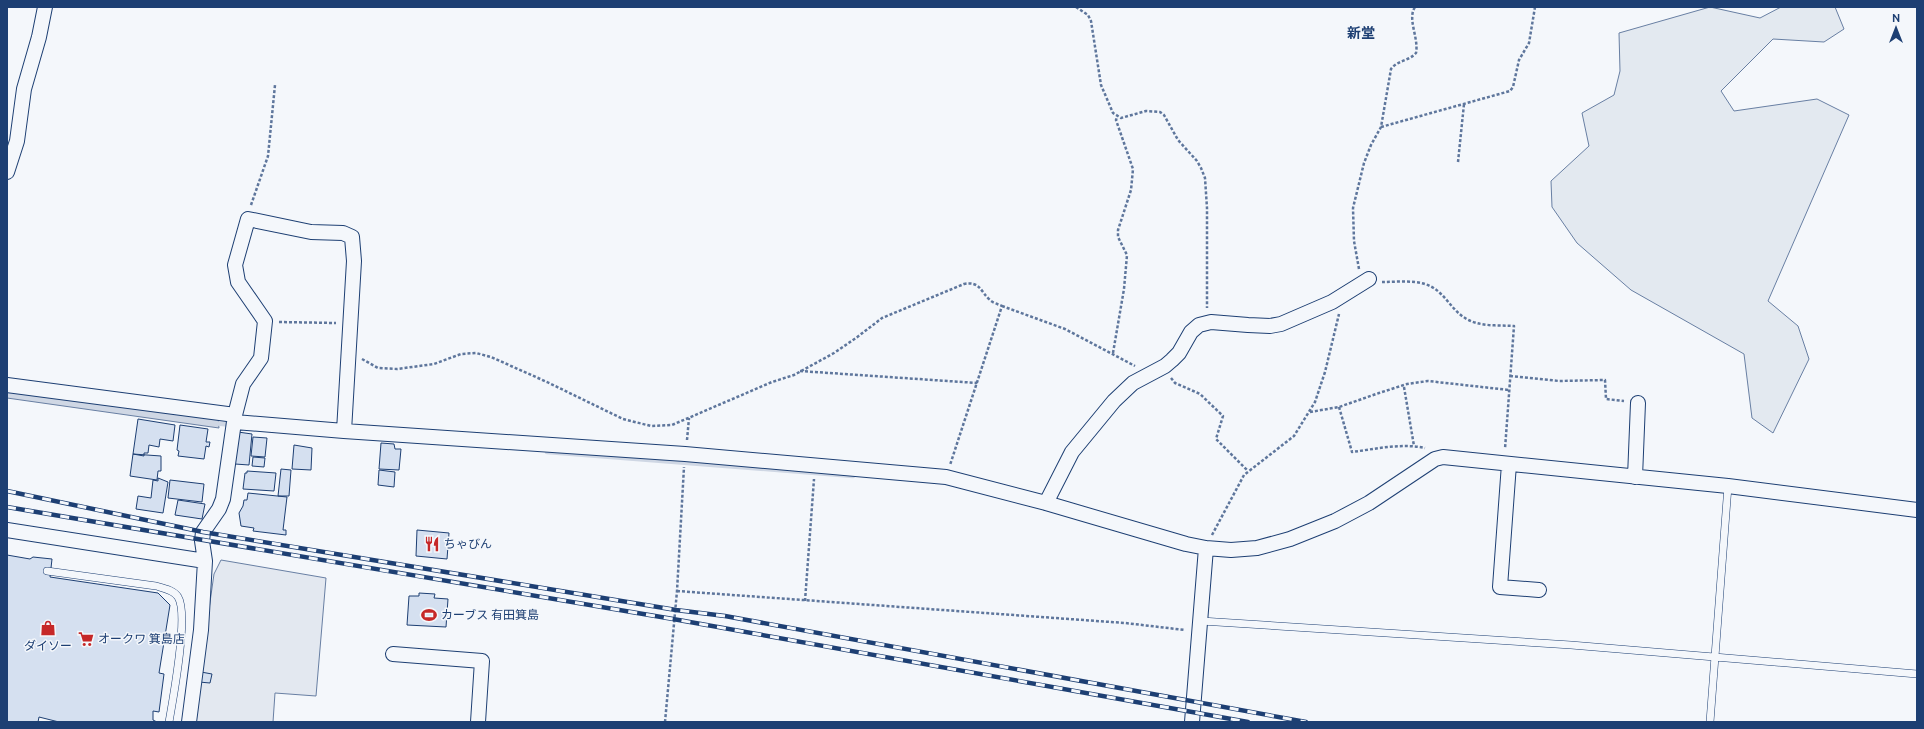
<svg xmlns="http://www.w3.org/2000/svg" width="1924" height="729" font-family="Ubuntu,'Noto Sans JP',sans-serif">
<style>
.green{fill:#e3e9f0;stroke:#687fa3}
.parking{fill:#e3e8f0;stroke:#687fa3}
.water{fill:#cfd7e4;stroke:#687fa3}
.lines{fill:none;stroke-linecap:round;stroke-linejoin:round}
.stream{stroke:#cfd7e4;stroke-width:4.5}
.building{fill:#d5e0f0;stroke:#1d3f73}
.service-casing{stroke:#1d3f73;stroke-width:8}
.minor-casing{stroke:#1d3f73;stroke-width:16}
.path{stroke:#5e769c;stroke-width:2.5;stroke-dasharray:3 2;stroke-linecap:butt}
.service{stroke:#f4f7fb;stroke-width:7}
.minor{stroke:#f4f7fb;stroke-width:14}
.rail-casing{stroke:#1d3f73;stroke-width:4.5}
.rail{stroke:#f4f7fb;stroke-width:3;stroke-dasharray:9;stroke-linecap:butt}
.labels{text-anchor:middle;stroke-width:3;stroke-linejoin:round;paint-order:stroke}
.poi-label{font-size:12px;fill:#1d3f73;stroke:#f4f7fb;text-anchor:start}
.quarter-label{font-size:14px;font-weight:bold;fill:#1d3f73;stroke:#f4f7fb}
</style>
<rect width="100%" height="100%" fill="#f4f7fb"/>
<path class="green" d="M1710 7 1760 18 1781 7H1835L1844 29 1824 42 1773 39 1721 91 1734 111 1817 99 1849 115 1768 301 1798 326 1809 359 1773 433 1752 418 1744 354 1631 290 1577 243 1552 207 1551 181 1589 146 1582 113 1614 95 1620 71 1619 33Z"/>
<path class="parking" d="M221 560 326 578 316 696 275 693 273 722H193L214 574Z"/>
<path class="water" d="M7 389 218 419 219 428 7 398Z"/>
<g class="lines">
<path class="stream" d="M212 423 233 425
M547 452 853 476"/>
</g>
<path class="building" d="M138 419 175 425 173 441 160 439 159 447 149 445 148 453H144V456L133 454Z
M180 425 208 429 206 442H210L209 447 206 446 204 459 178 456 179 451 177 450Z
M238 432 252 434 249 465 235 464Z
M253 437 267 438 265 457 251 456Z
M381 443 394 444 395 449H401L399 470 379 469Z
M294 445 312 448 311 470 292 469Z
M133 454 161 456V471H158L157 480 130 476Z
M253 457 265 458 264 467 252 466Z
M281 469 291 470 289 496H278Z
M379 470 395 472 394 487 378 485Z
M247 471 276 473 274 491 243 489 245 473H247Z
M158 478 168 482 163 513 136 509 138 496 151 498 153 480 158 481Z
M170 480 204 484 202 502 168 498Z
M248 493 287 497 283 530H286V535L253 531 254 528 241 526 239 513 243 506 244 500H247Z
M178 500 205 504 202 519 175 515Z
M417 530 449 533 447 559 416 556Z
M7 555 30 559 33 557 52 559 50 577 158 593 170 605 159 673 164 674 159 712 153 711V720L157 722H59L39 717 38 722H7Z
M419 593 435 594 434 598 448 599 446 627 407 625 409 596H419Z
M201 672 212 674 210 683 199 682Z"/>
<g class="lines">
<defs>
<path id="service" d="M47 571 156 586C163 588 174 590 178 597 189 614 173 699 169 722
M1201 621 1571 645 1917 674
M1710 722 1728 486"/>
<path id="minor" d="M7 172 17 141 24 89 39 37 45 7
M7 385 235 415 223 499 219 509 203 532 202 541 205 561 201 630 189 722
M235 415 243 384 261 358 265 321 238 282 235 265 248 219 311 232 343 233 352 237 354 261 344 431
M235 422 344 431 685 454 946 477 1046 503 1186 544 1206 548 1231 550 1257 548 1290 539 1335 521 1369 503 1435 459 1443 457 1728 486 1917 510
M1509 464 1500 587 1539 590
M1635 477 1638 403
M1046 503 1072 452 1114 401 1133 383 1165 366 1172 360 1179 353 1191 332 1199 325 1211 322 1248 325 1270 326 1281 324 1332 302 1369 279
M7 530 205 561
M393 654 482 661 478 722
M1192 722 1206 548"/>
</defs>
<use href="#service" class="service-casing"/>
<use href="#minor" class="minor-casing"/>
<path class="path" d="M1076 7 1088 15 1091 21 1101 85 1113 113 1121 118 1146 111 1160 112 1164 115 1178 140 1197 161 1201 168 1205 178 1207 208V308
M1381 127 1510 91 1513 87 1519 60 1529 43 1535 7
M1458 162 1464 104
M251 205 268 156 275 85
M1359 269 1354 241 1353 208 1364 163 1371 145 1381 127 1391 69C1398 60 1409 61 1416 53 1419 38 1407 19 1415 7
M1382 282C1396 282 1412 280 1425 284 1444 290 1450 309 1465 318 1479 327 1498 325 1514 326L1505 449
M1002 306 1065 329 1135 366
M279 322 336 323
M1113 353 1124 289 1127 255 1118 237V230L1131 190 1133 169 1116 120 1117 117
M362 359 378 368 397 369 434 364 461 354 476 353 491 357 547 382 623 419 651 426 672 425 772 382 794 375 834 353 856 338 882 318 964 284C980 281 980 291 990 300 993 303 998 304 1002 306L950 465
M800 371 977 383
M1510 376 1559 381 1605 380 1606 399 1624 401
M1171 378 1175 383 1200 394 1223 416 1216 439 1248 471
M1404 387 1414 446
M1339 407 1352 452C1375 449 1401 443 1425 448
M1310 412 1339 407 1379 393 1407 384 1428 381 1509 390
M687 440 689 418
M1212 535 1244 475 1294 436 1315 402 1325 372 1339 314
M677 591 1125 623 1185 630
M805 601 814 479
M665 722 677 591 684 467"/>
<use href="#service" class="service"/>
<use href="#minor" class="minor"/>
<defs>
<path id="rail" d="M7 491 203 532 676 610 725 616 1306 722
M7 507 673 619 1248 722"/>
</defs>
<use href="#rail" class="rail-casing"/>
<use href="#rail" class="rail"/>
</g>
<defs>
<symbol id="restaurant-bare" viewBox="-9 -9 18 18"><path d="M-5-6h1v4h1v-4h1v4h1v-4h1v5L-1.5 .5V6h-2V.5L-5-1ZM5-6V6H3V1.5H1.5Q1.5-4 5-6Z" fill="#c62828" stroke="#f4f7fb" stroke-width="2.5" paint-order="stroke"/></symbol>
<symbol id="stadium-bare" viewBox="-9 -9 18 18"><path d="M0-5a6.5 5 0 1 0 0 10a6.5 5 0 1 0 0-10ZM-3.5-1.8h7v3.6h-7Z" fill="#c62828" stroke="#f4f7fb" stroke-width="2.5" paint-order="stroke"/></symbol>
<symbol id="shop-bare" viewBox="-9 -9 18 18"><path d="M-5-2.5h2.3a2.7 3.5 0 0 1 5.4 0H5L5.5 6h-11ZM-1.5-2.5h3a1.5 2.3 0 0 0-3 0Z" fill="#c62828" stroke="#f4f7fb" stroke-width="2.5" paint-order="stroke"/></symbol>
<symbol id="supermarket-bare" viewBox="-9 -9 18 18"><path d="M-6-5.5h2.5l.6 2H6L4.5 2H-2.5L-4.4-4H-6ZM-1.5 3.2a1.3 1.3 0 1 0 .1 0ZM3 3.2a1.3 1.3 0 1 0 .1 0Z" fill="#c62828" stroke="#f4f7fb" stroke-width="2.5" paint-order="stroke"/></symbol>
</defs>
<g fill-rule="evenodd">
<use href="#restaurant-bare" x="421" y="533" width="22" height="22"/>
<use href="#stadium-bare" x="418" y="604" width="22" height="22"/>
<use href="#shop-bare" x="37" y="617" width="22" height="22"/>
<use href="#supermarket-bare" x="75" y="628" width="22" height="22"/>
</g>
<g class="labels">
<g class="poi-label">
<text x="444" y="548">ちゃびん</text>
<text x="441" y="619">カーブス 有田箕島</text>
<text x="98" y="643">オークワ 箕島店</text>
<text x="48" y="650" text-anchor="middle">ダイソー</text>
</g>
<g class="quarter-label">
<text x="1361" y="38">新堂</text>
</g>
</g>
<rect width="1924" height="729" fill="none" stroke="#1d3f73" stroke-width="16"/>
<g transform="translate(1896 28)" stroke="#f4f7fb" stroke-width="3" paint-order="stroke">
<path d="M0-3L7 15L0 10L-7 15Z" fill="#1d3f73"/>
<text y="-6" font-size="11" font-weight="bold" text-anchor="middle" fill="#1d3f73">N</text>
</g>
</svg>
